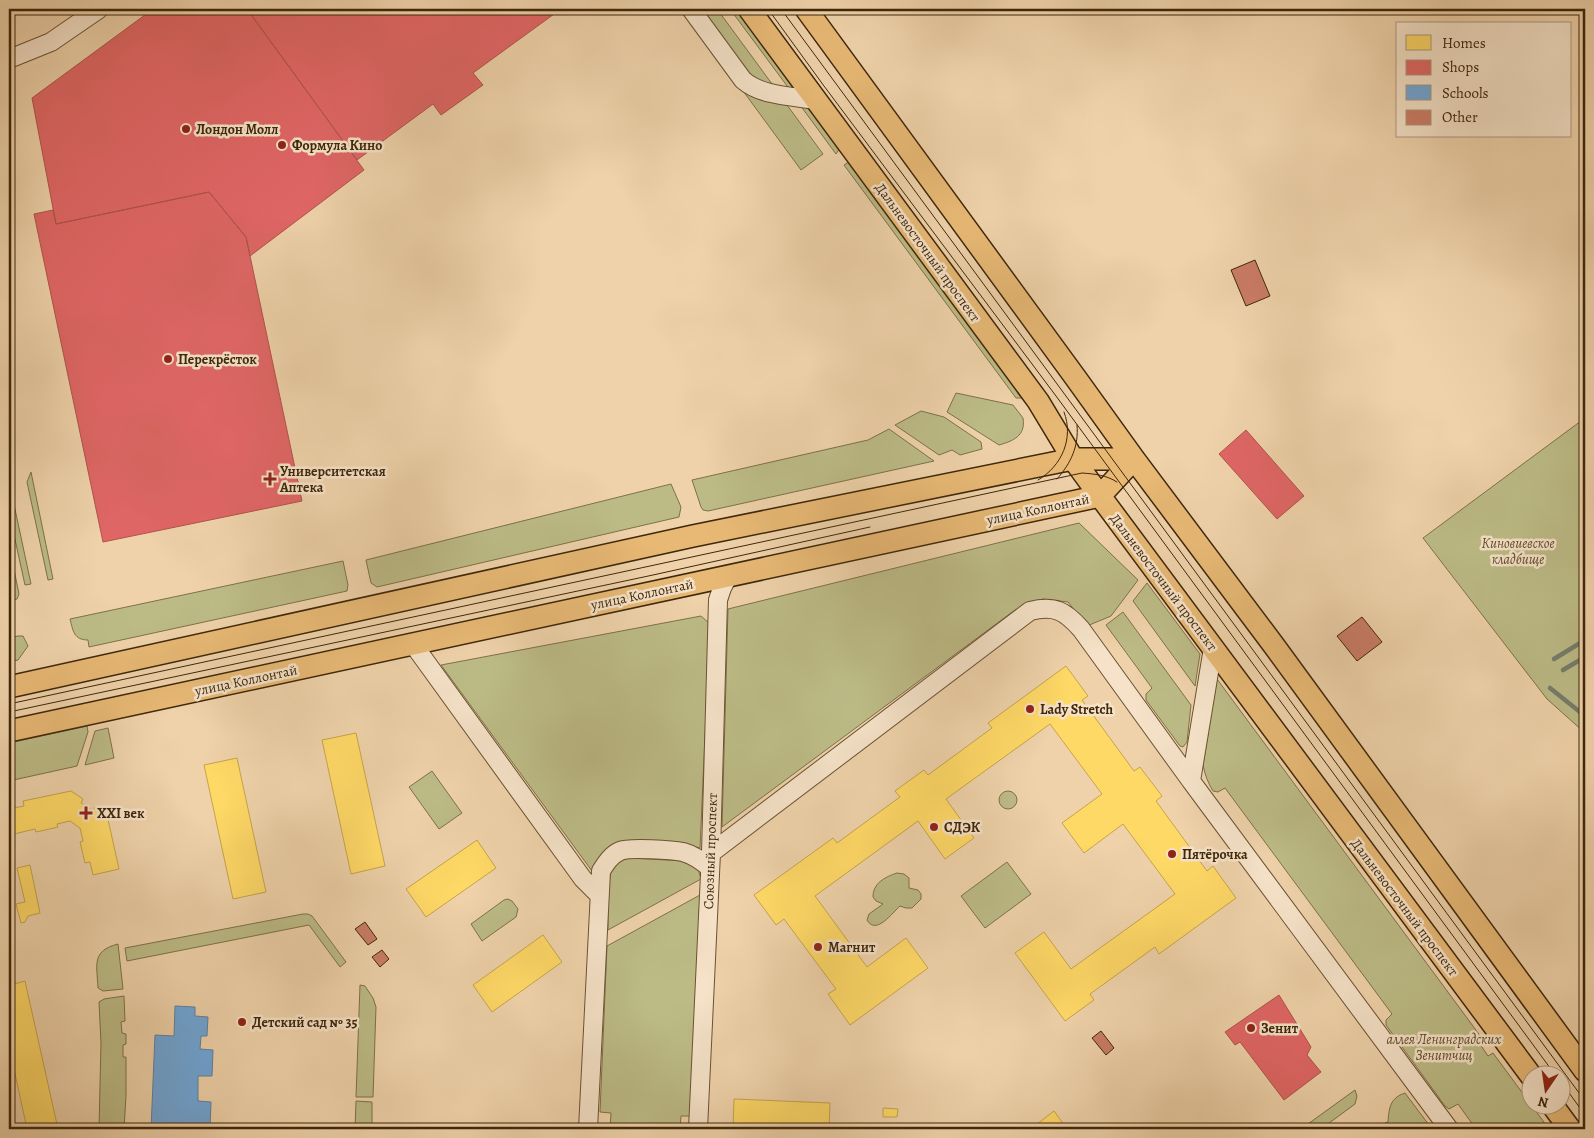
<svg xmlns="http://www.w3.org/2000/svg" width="1594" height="1138" font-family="Alegreya,serif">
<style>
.green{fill:#bcbb86;stroke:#7e7148}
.homes{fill:#ffd966;stroke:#c5a44b}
.shops{fill:#e06666;stroke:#b0534b}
.schools{fill:#6fa8dc;stroke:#61819d}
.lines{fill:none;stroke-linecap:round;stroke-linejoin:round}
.stream{stroke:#767d6d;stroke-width:4.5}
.building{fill:#ca7c65;stroke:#3f270b}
.minor-casing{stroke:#6b5233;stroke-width:20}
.major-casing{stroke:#3f270b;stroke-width:24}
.minor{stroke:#f5e2c8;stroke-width:18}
.major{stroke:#e8b975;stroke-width:21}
.tram{stroke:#3f270b;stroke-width:1}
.poi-dot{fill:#8f2418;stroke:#f5e2c8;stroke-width:2}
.labels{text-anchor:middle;stroke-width:5;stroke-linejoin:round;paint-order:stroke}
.poi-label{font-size:14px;font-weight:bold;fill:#3f270b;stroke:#f5e2c8;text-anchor:start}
.street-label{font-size:14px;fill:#3f270b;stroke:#f5e2c8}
.park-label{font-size:14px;font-style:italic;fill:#5e4c2a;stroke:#f5e2c8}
</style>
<rect width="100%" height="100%" fill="#efd2aa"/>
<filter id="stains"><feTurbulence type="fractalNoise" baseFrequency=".004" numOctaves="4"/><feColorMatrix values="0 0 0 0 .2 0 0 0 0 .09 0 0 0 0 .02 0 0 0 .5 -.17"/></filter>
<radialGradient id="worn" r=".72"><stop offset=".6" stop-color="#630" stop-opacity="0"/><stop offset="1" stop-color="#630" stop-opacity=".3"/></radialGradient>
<path class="green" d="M683 9 748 91 784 101 823 154 801 170Z
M698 9H717L775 88 752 81Z
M730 9H738L796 88 790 90Z
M800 105 812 109 840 148 836 154Z
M849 162 1025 398H1016L844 165Z
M956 393 1013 405 1023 418C1026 436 1013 441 999 445L947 412Z
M921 411 944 417 981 442 982 449 960 455 952 450 939 455 895 425Z
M1585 418V733L1547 699 1423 538Z
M889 429 934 461 708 511 703 510 701 507 692 480 868 440Z
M31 472 53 579 48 580 27 482Z
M9 481 31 584 25 585 9 512Z
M671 484 681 507 679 517 377 587 371 583 366 560Z
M1079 523 1138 580 1111 616 1087 626 1068 602 1043 599 1015 610 722 827 728 609Z
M9 545 19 594 17 599 9 601V597H11L9 585Z
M343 561 348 585 347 591 89 647 88 640C74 640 73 631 70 619Z
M1147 583 1200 654 1195 686 1133 601Z
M1123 612 1191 705 1187 742 1183 747 1180 746 1146 700V694L1152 688 1106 625Z
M701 616 710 624 700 848 672 842 605 851 592 871 441 665Z
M18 636H23L28 646 18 660 9 662V638Z
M1217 679 1484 1041 1480 1044 1488 1056 1493 1053 1549 1129H1476L1458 1104 1449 1109 1445 1106 1386 1025V1020L1392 1014 1225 788 1218 792 1213 791C1208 783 1205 775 1203 765Z
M87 726 88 732 77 766 9 781V743Z
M108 728 114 758 85 765 95 731Z
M432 771 462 813 439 829 409 787Z
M999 800a9 9 0 1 1 18 0a9 9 0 1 1-18 0Z
M630 858 684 861 698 869 701 879 608 930C608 917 607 876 613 866 617 860 624 859 630 858Z
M1007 862 1031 894 985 928 961 896Z
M897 873 904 874 909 878V888L918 890 921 894V899L912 908H906L900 906C893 912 876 936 867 920L869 914 883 904 876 901 873 897C873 883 885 877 897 873Z
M700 895 691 1116H681L680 1129H610L611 1113 600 1112 607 946Z
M508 899 512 901 518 909 516 917 482 941 471 924 504 900Z
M303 914H308L312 916 346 962 340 967 309 925 127 961 125 948Z
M118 944 123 989 103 991 98 988C97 965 91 951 118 944Z
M360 985 365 986 373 998 376 1007 373 1097H356Z
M124 996 125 1021 121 1022 122 1033 126 1034V1044L123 1045V1057H126V1095L124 1129H99L101 1043 99 1002 104 999Z
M1355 1090 1357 1096 1355 1104 1321 1129H1301Z
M1405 1093 1432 1129H1386L1385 1123 1388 1122C1389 1108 1390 1098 1405 1093Z
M356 1101 372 1102V1129H355Z"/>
<path class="homes" d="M1066 666 1088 696 1082 700 1134 771 1140 767 1162 796 1156 801 1207 871 1213 866 1236 898 1159 954 1155 947 1090 994 1094 1000 1065 1021 1015 953 1044 932 1071 969 1175 894 1123 824 1084 853 1062 823 1102 794 1050 724 946 799 974 838 960 848 945 859 918 821 815 896 867 967 906 938 928 968 850 1025 828 994 836 989 784 919 776 925 754 895 833 838 837 843 900 797 895 791 924 770 928 775 992 728 988 723Z
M356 733 385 866 351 874 322 740Z
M237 758 266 892 233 899 204 765Z
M71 791 83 799 81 803 93 811 95 807 107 815 119 869 93 875 90 862 85 863 80 842 83 841 80 828 70 821 57 824 58 827 54 828 36 832 35 829 10 835 11 838H9V805L10 809 14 808 24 806 23 801Z
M477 840 496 868 426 917 406 889Z
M30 865 40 913 28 916 25 922 21 923 16 904 25 902 17 868Z
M543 935 562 962 492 1012 473 985Z
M9 977H12L14 984 25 981 58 1129H27L9 1046Z
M734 1099 830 1103 829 1129H733Z
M883 1108 898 1109 897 1117H883Z
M1054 1111 1067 1129H1039L1036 1125Z"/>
<path class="shops" d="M153 9H247L364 170 250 256 246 237 209 192 56 224 32 98Z
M247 9H561L473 73 483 85 441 115 433 104 357 160Z
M209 192 246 237 302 501 103 542 34 214 53 210 56 224Z
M1246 430 1304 496 1277 519 1219 454Z
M1279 995 1311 1047 1307 1055 1321 1072 1284 1100 1240 1042 1235 1045 1225 1032Z"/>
<path class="schools" d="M175 1006 195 1007V1016L208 1017 207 1036H201L200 1049 213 1050 212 1076H198V1101L211 1102 210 1128 151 1129 155 1035 174 1036Z"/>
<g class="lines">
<path class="stream" d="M1554 659 1585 640
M1563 670 1585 657
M1550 688 1585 716"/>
</g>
<path class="building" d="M1255 260 1270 296 1246 306 1231 270Z
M1362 617 1382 642 1357 661 1337 636Z
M365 922 377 939 368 945 355 929Z
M382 950 389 959 380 967 372 957Z
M1101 1031 1114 1048 1106 1055 1092 1038Z"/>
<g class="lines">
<defs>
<path id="minor" d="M691 9 743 80C761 96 792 96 816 100
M9 59 51 42 99 9
M413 644 583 879 599 895
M1213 648 1191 781 1449 1129
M711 853 1030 611C1055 605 1065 611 1081 629L1191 781
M588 1129 601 871C606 863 611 855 620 851 629 847 673 850 683 852 694 855 702 861 710 868
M698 1129 711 853 718 600 722 588 728 576"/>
<path id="major" d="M749 9 1038 401 1073 459 1100 496 1532 1077
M806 9 1075 377 1134 459 1275 647 1585 1071
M9 687 693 536 1073 459H1134
M9 731 1100 496 1134 459
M1553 1106 1570 1129"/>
</defs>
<use href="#minor" class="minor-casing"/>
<use href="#major" class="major-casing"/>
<use href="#minor" class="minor"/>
<use href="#major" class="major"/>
<path class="tram" d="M768 9 824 86 1056 396 1556 1076
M781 9 1585 1101
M1057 479C1071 463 1079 446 1077 425
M1038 480C1062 466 1074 438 1064 412
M9 704 1082 473C1095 474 1106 475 1117 482
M9 712 653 575 870 527
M1562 1083 1585 1115"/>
</g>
<g class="poi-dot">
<circle cx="186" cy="129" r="5"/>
<circle cx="282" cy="145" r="5"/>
<circle cx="168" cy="359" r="5"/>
<path d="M267.5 471.5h5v5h5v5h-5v5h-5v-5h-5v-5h5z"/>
<circle cx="1030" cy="709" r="5"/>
<path d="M83.5 805.5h5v5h5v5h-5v5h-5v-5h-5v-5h5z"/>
<circle cx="934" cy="827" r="5"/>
<circle cx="1172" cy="854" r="5"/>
<circle cx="818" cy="947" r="5"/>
<circle cx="242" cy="1022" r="5"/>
<circle cx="1251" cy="1028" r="5"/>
</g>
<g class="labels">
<g class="poi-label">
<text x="196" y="134">Лондон Молл</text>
<text x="292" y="150">Формула Кино</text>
<text x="178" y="364">Перекрёсток</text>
<text x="280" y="476">Университетская<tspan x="280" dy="16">Аптека</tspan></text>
<text x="1040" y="714">Lady Stretch</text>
<text x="97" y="818">XXI век</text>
<text x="944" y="832">СДЭК</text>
<text x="1182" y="859">Пятёрочка</text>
<text x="828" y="952">Магнит</text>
<text x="252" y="1027">Детский сад № 35</text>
<text x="1261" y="1033">Зенит</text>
</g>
<g class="street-label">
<text transform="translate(928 252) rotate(54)" y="5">Дальневосточный проспект</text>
<text transform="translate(1038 509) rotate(-12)" y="5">улица Коллонтай</text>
<text transform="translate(1164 582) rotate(53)" y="5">Дальневосточный проспект</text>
<text transform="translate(642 594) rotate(-12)" y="5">улица Коллонтай</text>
<text transform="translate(246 680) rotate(-12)" y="5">улица Коллонтай</text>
<text transform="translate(710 851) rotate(-88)" y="5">Союзный проспект</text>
<text transform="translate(1405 907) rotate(53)" y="5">Дальневосточный проспект</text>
</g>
<g class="park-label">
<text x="1518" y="548">Киновиевское<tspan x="1518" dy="16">кладбище</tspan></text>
<text x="1444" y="1044">аллея Ленинградских<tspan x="1444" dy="16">Зенитчиц</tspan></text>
</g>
</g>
<rect width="1594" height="1138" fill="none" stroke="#efd2aa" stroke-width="30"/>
<rect x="10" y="10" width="1574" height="1118" fill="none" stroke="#3f270b" stroke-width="2.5"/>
<rect x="15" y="15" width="1564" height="1108" fill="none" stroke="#3f270b"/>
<rect x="1396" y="22" width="175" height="115" fill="#f5e2c8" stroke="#ac977c"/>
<rect x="1406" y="35" width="25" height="15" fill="#ffd966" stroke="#ac977c"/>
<text x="1442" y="48" font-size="15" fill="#3f270b">Homes</text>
<rect x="1406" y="60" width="25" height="15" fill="#e06666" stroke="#ac977c"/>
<text x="1442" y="72" font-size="15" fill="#3f270b">Shops</text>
<rect x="1406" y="85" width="25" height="15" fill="#6fa8dc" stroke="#ac977c"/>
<text x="1442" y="98" font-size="15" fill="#3f270b">Schools</text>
<rect x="1406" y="110" width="25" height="15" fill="#ca7c65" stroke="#ac977c"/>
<text x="1442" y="122" font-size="15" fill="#3f270b">Other</text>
<g transform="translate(1546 1090) rotate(193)"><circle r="24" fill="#f5e2c8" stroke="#ac977c"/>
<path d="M0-4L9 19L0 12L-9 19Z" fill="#8f2418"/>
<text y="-8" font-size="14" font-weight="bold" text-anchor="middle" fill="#3f270b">N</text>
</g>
<rect width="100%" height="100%" filter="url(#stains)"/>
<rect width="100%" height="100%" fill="url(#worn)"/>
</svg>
